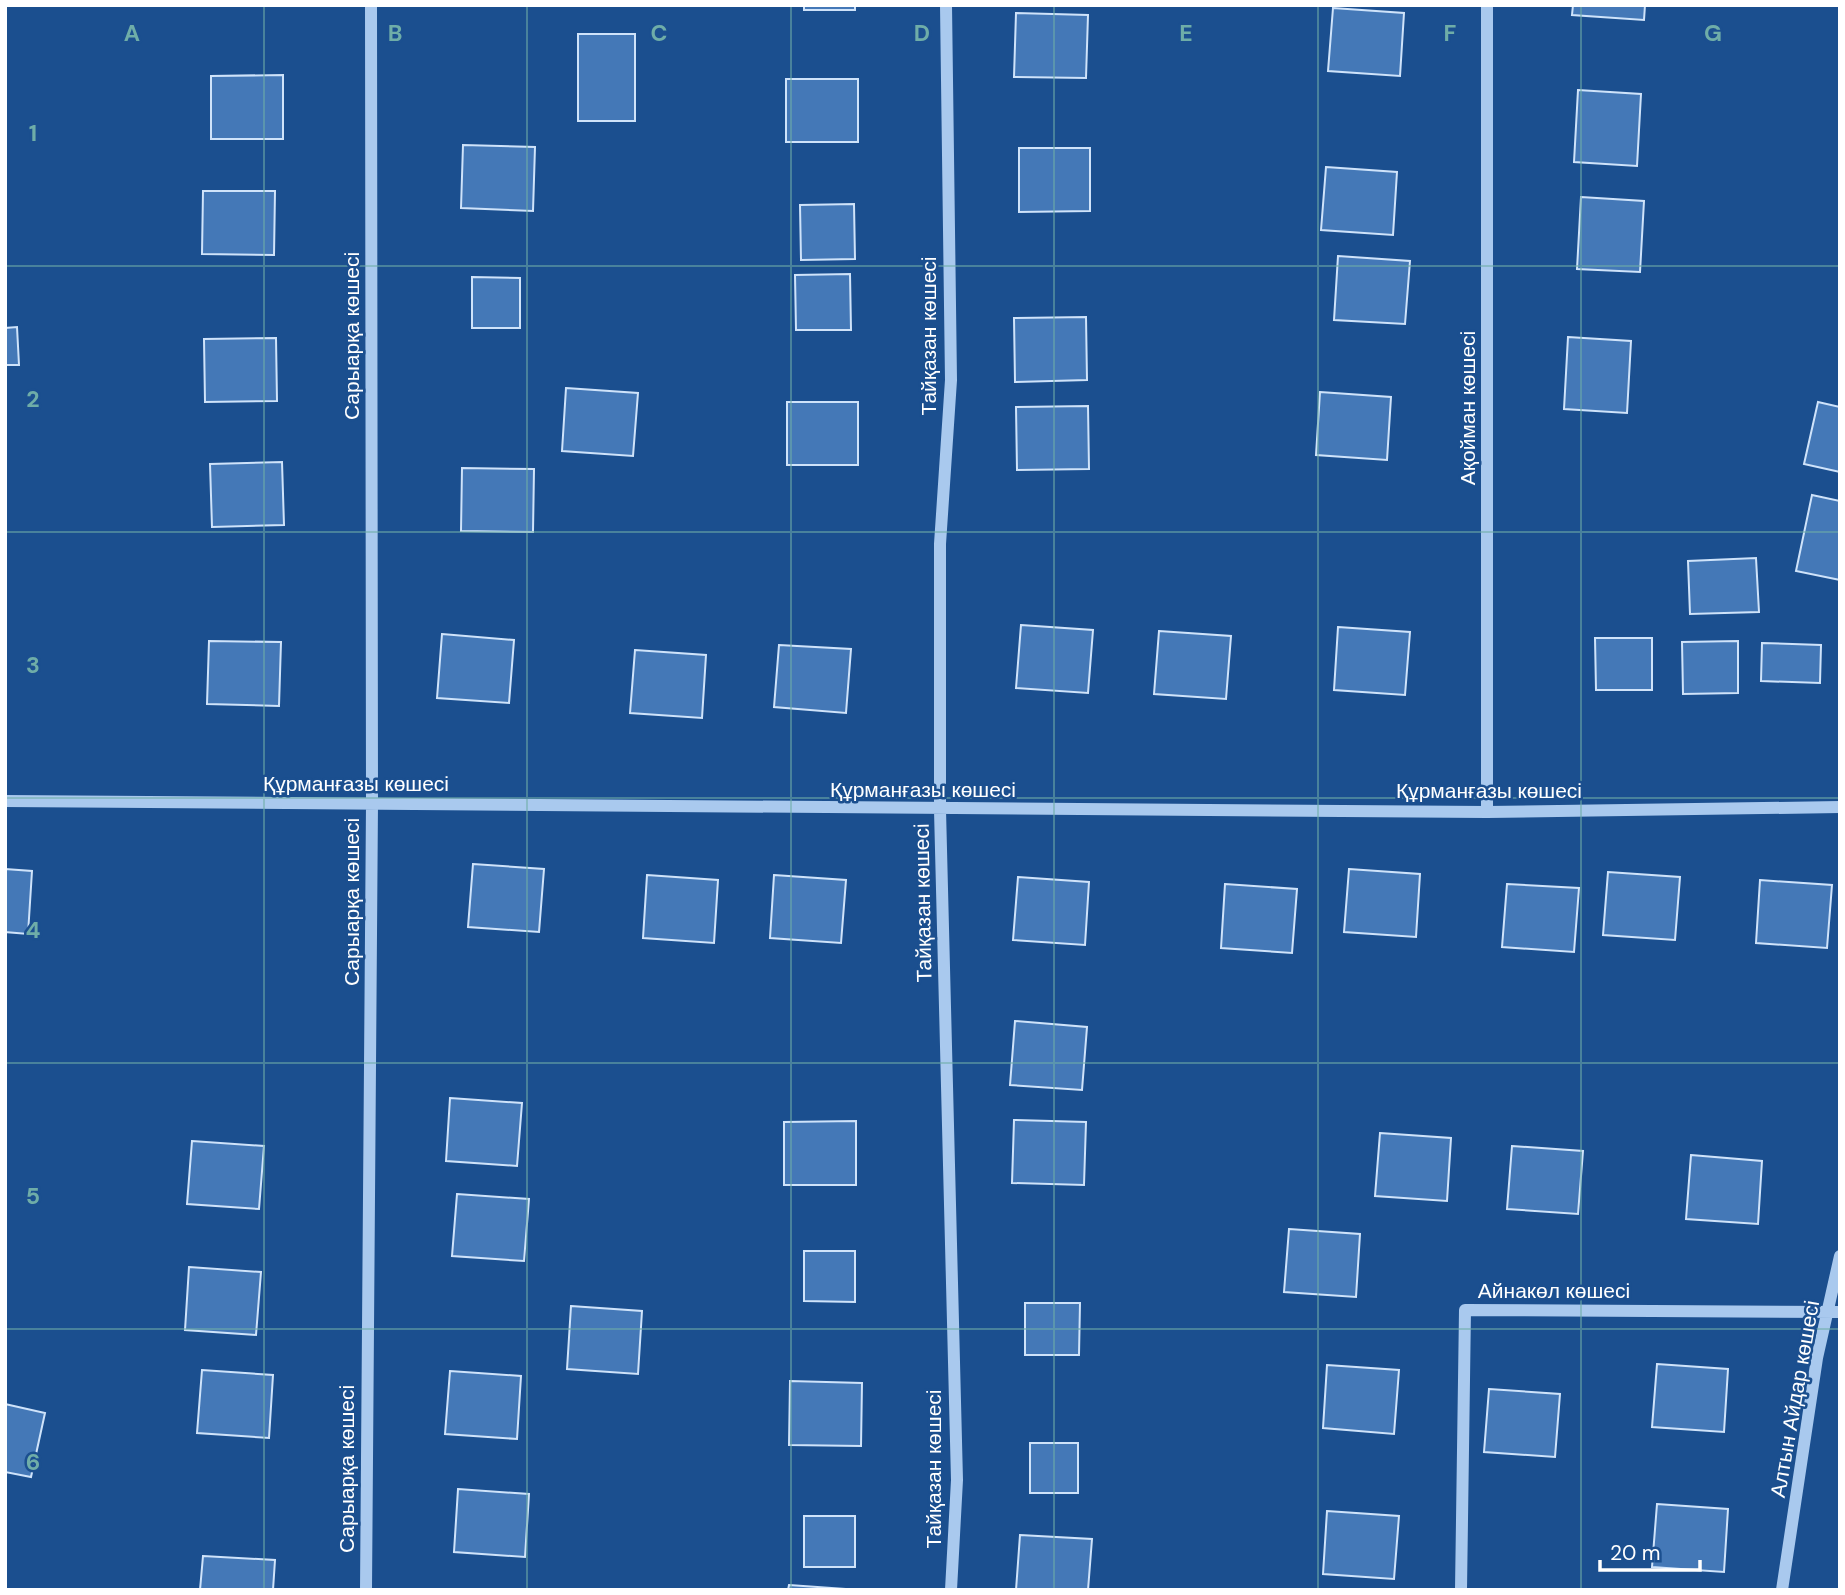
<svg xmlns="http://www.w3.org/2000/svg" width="1845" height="1595" font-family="'DM Sans',sans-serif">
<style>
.building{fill:#4478b7;stroke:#cfe3fa;stroke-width:2}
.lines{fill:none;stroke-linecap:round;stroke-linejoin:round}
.minor{stroke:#a9c9ee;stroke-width:12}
.grid{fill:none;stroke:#6fada8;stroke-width:2;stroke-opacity:0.55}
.labels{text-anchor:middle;stroke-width:5;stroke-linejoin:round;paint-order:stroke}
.street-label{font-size:21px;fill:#fff;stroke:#1b4f8f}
.grid-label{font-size:23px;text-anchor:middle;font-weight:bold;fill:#6fada8;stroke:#1b4f8f;stroke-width:5;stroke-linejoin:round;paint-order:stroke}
</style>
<rect width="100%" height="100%" fill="#1b4f8f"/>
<path class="building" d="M804 5H855V10H804Z
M1573 5H1645L1644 20 1572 15Z
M1333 8 1404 13 1400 76 1328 71Z
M1016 13 1088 15 1086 78 1014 77Z
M578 34H635V121H578Z
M283 75V139H211V76Z
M786 79H858V142H786Z
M1578 90 1641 94 1637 166 1574 162Z
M463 145 535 147 533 211 461 208Z
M1019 148H1090V211L1019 212Z
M1326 167 1397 172 1393 235 1321 230Z
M203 191H275L274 255 202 254Z
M1581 197 1644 201 1640 272 1577 269Z
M854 204 855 259 801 260 800 205Z
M1338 256 1410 261 1405 324 1334 320Z
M850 274 851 330H796L795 275Z
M472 277 520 278V328H472Z
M1086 317 1087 380 1015 382 1014 318Z
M17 327 19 365H5V328Z
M1568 337 1631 341 1627 413 1564 409Z
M276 338 277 401 205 402 204 339Z
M566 388 638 393 633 456 562 451Z
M1320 392 1391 397 1387 460 1316 455Z
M787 402H858V465H787Z
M1818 402 1840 407V472L1804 464Z
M1088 406 1089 469 1017 470 1016 407Z
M282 462 284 525 212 527 210 464Z
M462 468 534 469 533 532 461 531Z
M1812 495 1840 501V580L1796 571Z
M1756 558 1759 612 1690 614 1688 561Z
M1021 625 1093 630 1088 693 1016 688Z
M1338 627 1410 632 1405 695 1334 690Z
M1159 631 1231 636 1226 699 1154 694Z
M442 634 514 640 509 703 437 698Z
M1595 638H1652V690H1596Z
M209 641 281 642 279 706 207 704Z
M1738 641V693L1683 694 1682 642Z
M1762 643 1821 645 1820 683 1761 681Z
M779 645 851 649 846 713 774 707Z
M635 650 706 655 702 718 630 713Z
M473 864 544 869 539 932 468 927Z
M5 869 32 871 28 934 5 932Z
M1349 869 1420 874 1416 937 1344 932Z
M1608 872 1680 877 1675 940 1603 935Z
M647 875 718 880 714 943 643 938Z
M774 875 846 880 841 943 770 938Z
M1018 877 1089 882 1085 945 1013 940Z
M1760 880 1832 885 1827 948 1756 943Z
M1225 884 1297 889 1292 953 1221 948Z
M1507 884 1579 888 1574 952 1502 947Z
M1015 1021 1087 1027 1082 1090 1010 1085Z
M450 1098 522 1103 517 1166 446 1161Z
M1014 1120 1086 1122 1084 1185 1012 1183Z
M856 1121V1185H784V1122Z
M1380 1133 1451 1138 1447 1201 1375 1196Z
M192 1141 264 1146 259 1209 187 1204Z
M1512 1146 1583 1151 1578 1214 1507 1209Z
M1691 1155 1762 1161 1758 1224 1686 1219Z
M457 1194 529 1199 524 1261 452 1256Z
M1289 1229 1360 1234 1356 1297 1284 1292Z
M804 1251H855V1302L804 1301Z
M189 1267 261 1272 256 1335 185 1330Z
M1025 1303H1080L1079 1355H1025Z
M571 1306 642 1311 638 1374 567 1369Z
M1657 1364 1728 1369 1724 1432 1652 1427Z
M1327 1365 1399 1370 1394 1434 1323 1428Z
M202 1370 273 1375 269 1438 197 1433Z
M450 1371 521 1376 517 1439 445 1434Z
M790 1381 862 1383 861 1446 789 1445Z
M1489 1389 1560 1394 1555 1457 1484 1452Z
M5 1404 45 1413 31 1477 5 1472Z
M1030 1443H1078V1493H1030Z
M458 1489 529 1494 525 1557 454 1552Z
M1657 1504 1728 1509 1724 1572 1652 1567Z
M1327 1511 1399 1516 1394 1579 1323 1574Z
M804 1516H855V1567H804Z
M1020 1535 1092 1539 1088 1590H1016Z
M203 1556 275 1560 273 1590H200Z
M789 1585 860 1590H788Z"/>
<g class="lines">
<path class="minor" d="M946 5 951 380 940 544V810L957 1480 951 1590
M5 801 1487 812 1840 807
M1487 812V5
M366 1590 372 803 371 5
M1461 1590 1465 1310 1840 1312
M1782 1590 1817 1358 1840 1256"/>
</g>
<path class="grid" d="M264 5V1590M527 5V1590M791 5V1590M1054 5V1590M1318 5V1590M1581 5V1590M5 266H1840M5 532H1840M5 798H1840M5 1063H1840M5 1329H1840"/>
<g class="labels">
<g class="street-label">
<text transform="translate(352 336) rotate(-90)" y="7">Сарыарқа көшесі</text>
<text transform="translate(929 336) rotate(-90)" y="7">Тайқазан көшесі</text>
<text transform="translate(1468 408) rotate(-90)" y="7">Ақойман көшесі</text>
<text x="356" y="791">Құрманғазы көшесі</text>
<text x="923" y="797">Құрманғазы көшесі</text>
<text x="1489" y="798">Құрманғазы көшесі</text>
<text transform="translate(352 902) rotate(-90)" y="7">Сарыарқа көшесі</text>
<text transform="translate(923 903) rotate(-91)" y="7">Тайқазан көшесі</text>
<text x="1554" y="1298">Айнакөл көшесі</text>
<text transform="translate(1795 1399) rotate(-80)" y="7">Алтын Айдар көшесі</text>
<text transform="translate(347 1469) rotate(-90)" y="7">Сарыарқа көшесі</text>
<text transform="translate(934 1469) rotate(-90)" y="7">Тайқазан көшесі</text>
</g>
</g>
<g class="grid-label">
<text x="132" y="41">A</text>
<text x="395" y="41">B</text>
<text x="659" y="41">C</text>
<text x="922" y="41">D</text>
<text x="1186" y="41">E</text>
<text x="1450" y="41">F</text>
<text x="1713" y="41">G</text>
<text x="33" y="141">1</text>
<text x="33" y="407">2</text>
<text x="33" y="673">3</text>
<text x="33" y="938">4</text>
<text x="33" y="1204">5</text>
<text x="33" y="1470">6</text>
</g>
<rect width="1845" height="1595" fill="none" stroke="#ffffff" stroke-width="14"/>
<path d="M1600 1560v10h100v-10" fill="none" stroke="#ffffff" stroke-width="3.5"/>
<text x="1610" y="1560" font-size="21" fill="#ffffff" stroke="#1b4f8f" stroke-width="5" paint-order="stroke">20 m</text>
</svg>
